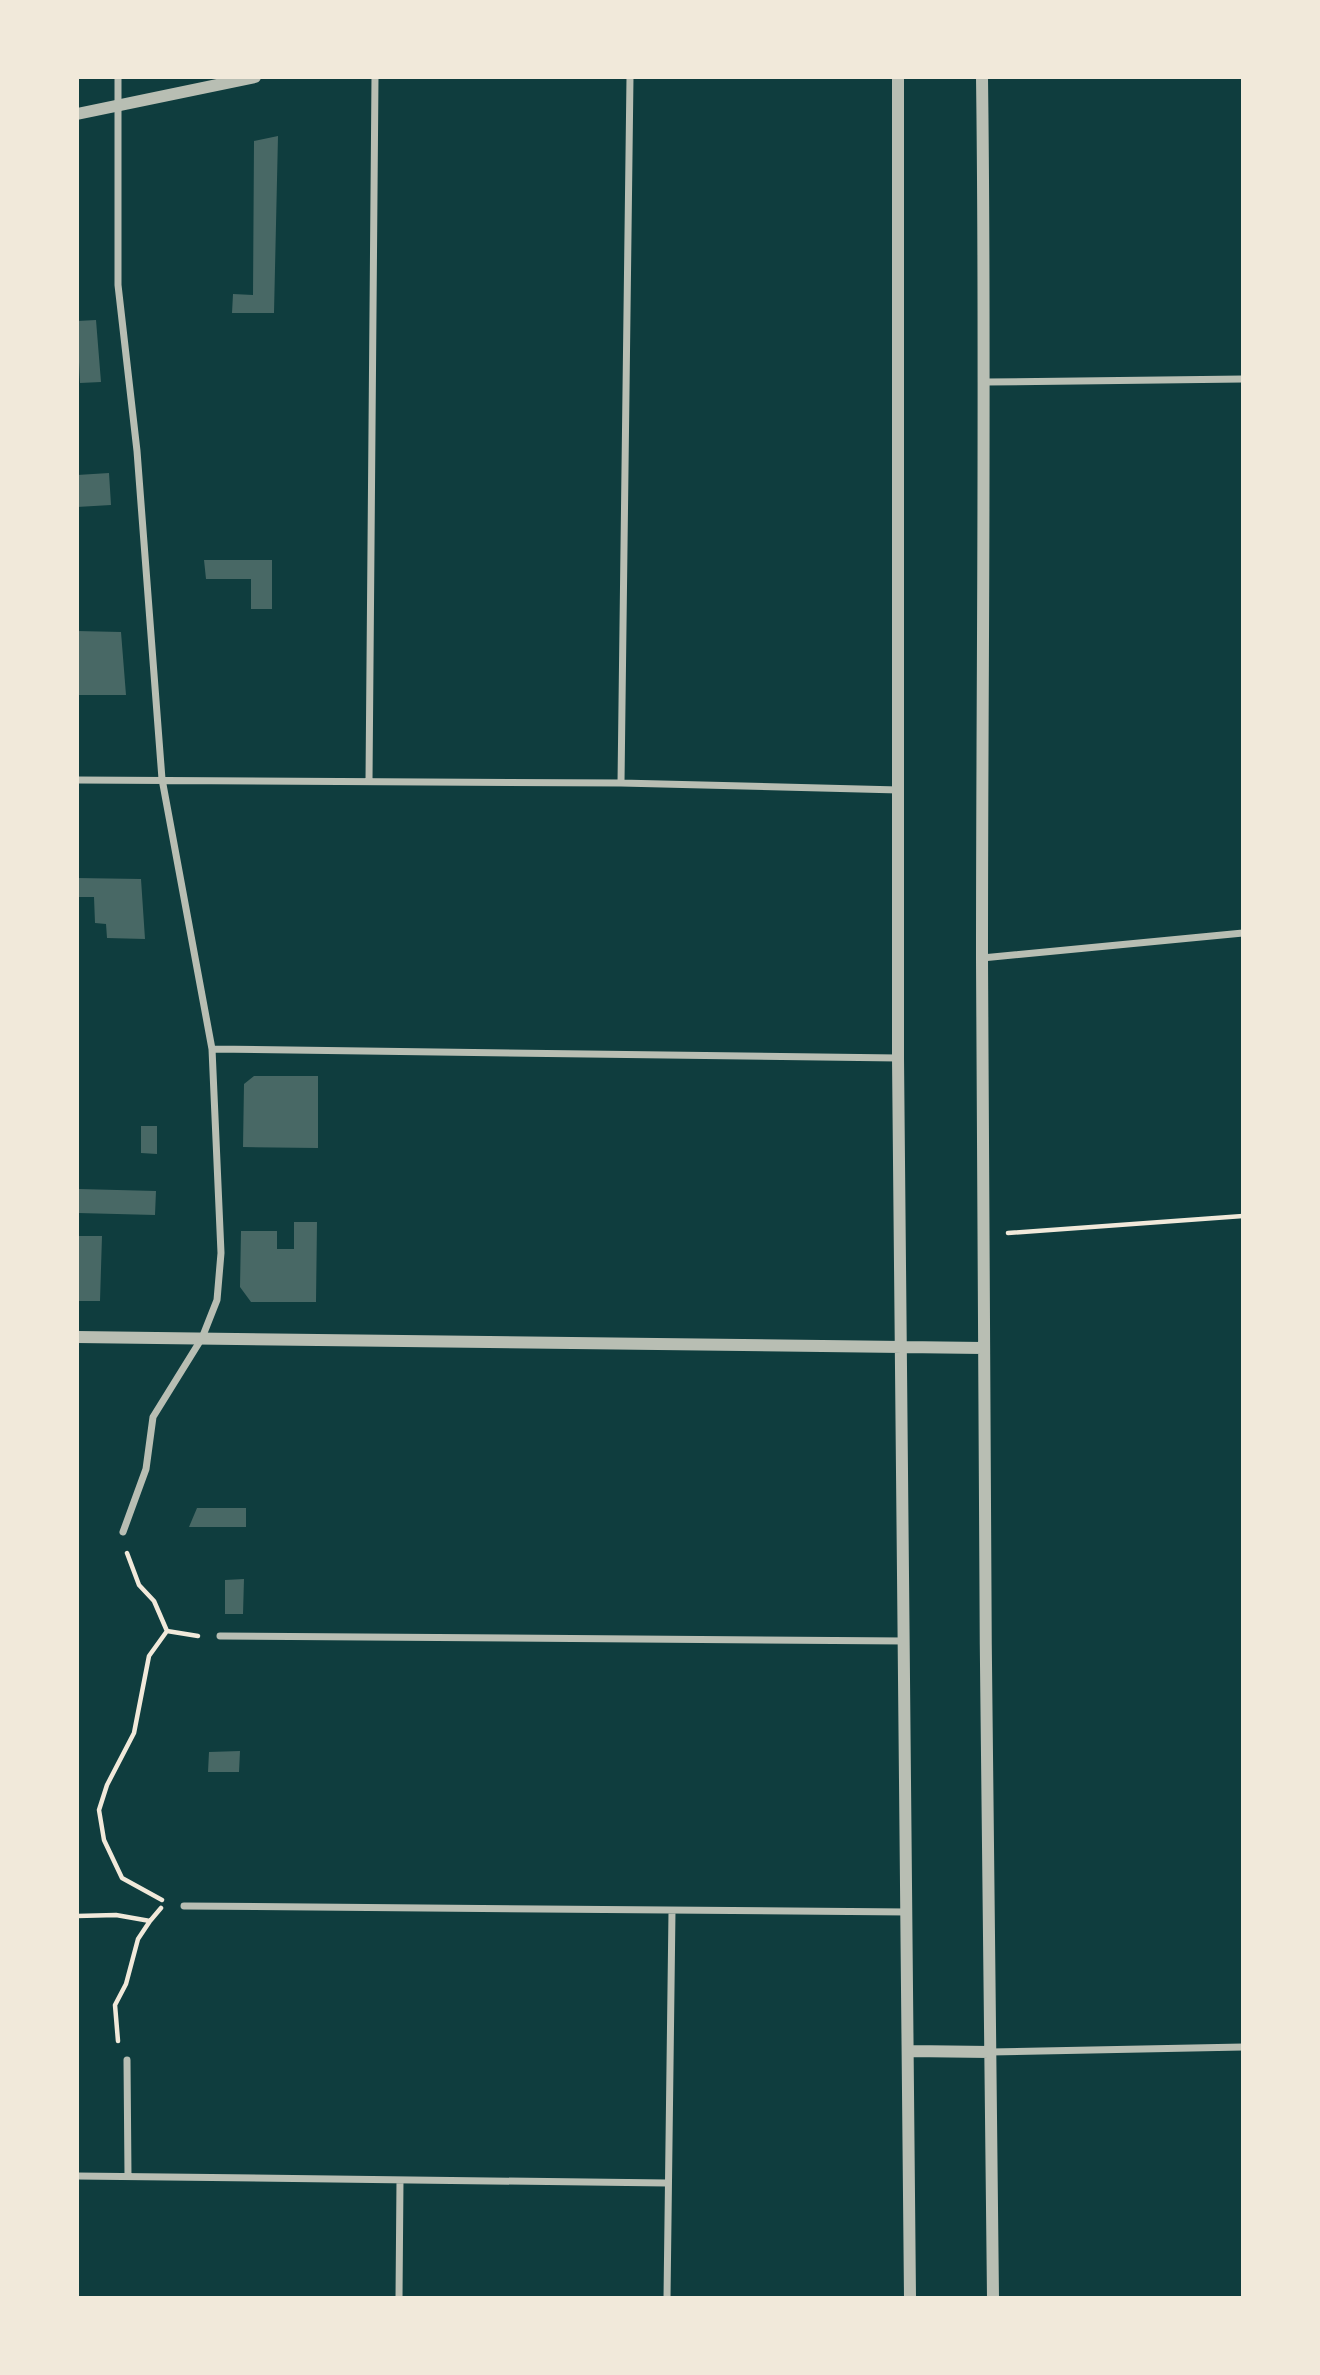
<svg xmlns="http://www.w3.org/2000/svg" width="1320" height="2375" font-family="Overpass,sans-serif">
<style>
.building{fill:#486865}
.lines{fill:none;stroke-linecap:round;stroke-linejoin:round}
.path{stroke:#f1e9da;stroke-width:4.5}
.minor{stroke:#b8beb3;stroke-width:7}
.tertiary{stroke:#b8beb3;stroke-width:12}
</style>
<rect width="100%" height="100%" fill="#0f3d3e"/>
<path class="building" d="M278 136 274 313H232L233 294 253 295 254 141Z
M96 320 101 382 80 383 77 321Z
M109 473 111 505 77 507V475Z
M204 560H272V609H251V579H206Z
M77 631 121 632 126 695H77Z
M77 878 141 879 145 939 107 938 106 924 95 923 94 897H77Z
M254 1076H318V1148L243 1147 244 1084Z
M141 1126H157V1154L141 1153Z
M79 1189 156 1191 155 1215 78 1213Z
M294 1222H317L316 1302H251L240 1287 241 1231H277V1249H294Z
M77 1236H102L100 1301H77Z
M197 1508H246V1527H189Z
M244 1579 243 1614H225V1580Z
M240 1751 239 1772H208L209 1752Z"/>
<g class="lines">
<path class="path" d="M1008 1233 1243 1216
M127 1553 139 1585 154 1601 167 1631 198 1636
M162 1900 122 1878 104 1840 99 1810 107 1785 134 1733 149 1656 167 1631
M77 1916 116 1915 150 1921 161 1908
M118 2041 115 2005 126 1984 138 1939 150 1921"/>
<path class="minor" d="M118 77V285L137 451 162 779 212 1049 221 1253 217 1300 202 1338 153 1417 146 1469 123 1532
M986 382 1243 379
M77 780 621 783 899 790
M369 781 375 77
M621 783 630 77
M982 958 1243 933
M212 1049 898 1058
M220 1636 905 1641
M184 1906 908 1912
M990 2052 1243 2047
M127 2060 128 2176
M77 2176 667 2183
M399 2298 400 2180
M667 2298 672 1911"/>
<path class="tertiary" d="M898 77V1058L910 2298
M982 77C986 371 982 665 982 959 982 1405 988 1852 993 2298
M77 114 255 77
M77 1337 983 1348
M910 2051 990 2052"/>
</g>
<rect width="1320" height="2375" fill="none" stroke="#f1e9da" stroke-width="158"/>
</svg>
